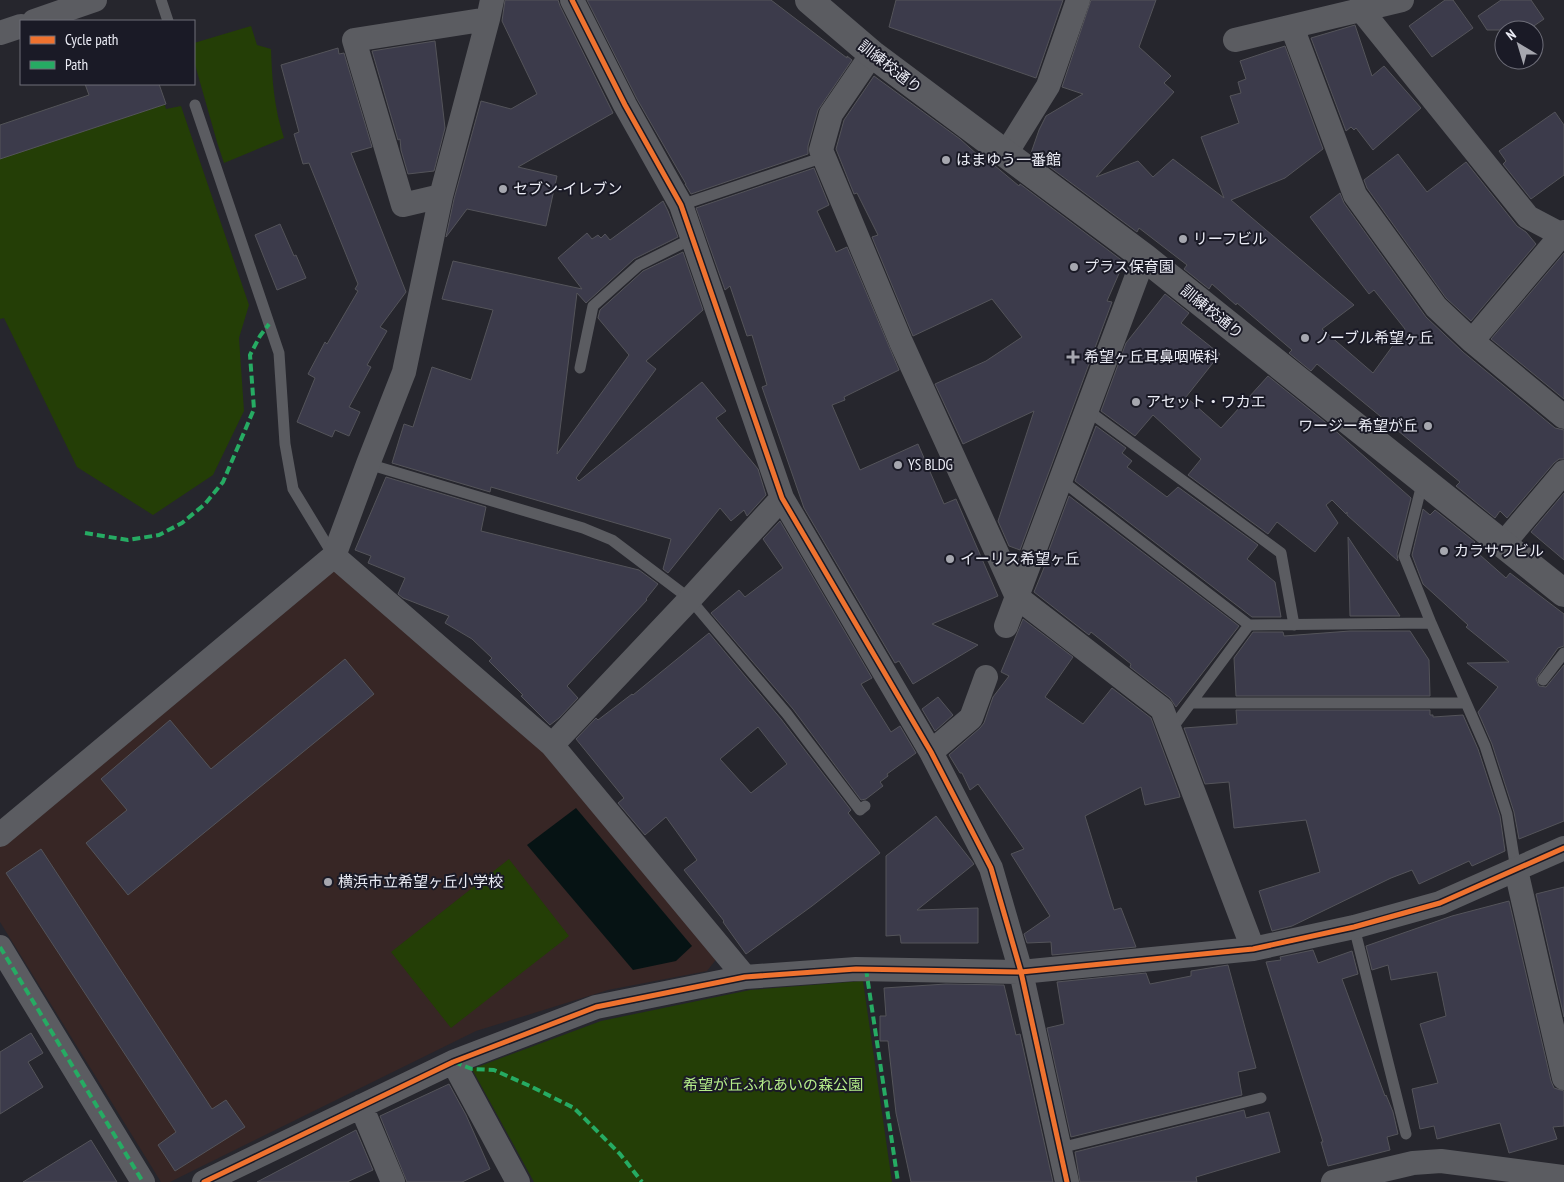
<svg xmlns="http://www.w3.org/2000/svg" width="1564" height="1182" font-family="'PT Sans Narrow','Noto Sans JP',sans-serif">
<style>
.education{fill:#372625}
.green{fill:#243e06}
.water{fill:#061314}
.building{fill:#3c3b4b;stroke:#54545a;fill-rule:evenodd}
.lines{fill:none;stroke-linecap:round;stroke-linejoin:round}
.lane{stroke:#5b5c61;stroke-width:11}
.street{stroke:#5b5c61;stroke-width:24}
.secondary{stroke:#5b5c61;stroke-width:28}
.quiet{stroke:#26ab63;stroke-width:4;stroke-dasharray:8 4;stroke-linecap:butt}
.cycleway-casing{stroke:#1a1a26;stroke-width:8}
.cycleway{stroke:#ef722f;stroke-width:5}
.poi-dot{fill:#a6a7af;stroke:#1a1a26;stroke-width:2}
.labels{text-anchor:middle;stroke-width:4;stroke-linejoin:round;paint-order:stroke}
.street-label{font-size:15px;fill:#ebecf5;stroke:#1a1a26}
.poi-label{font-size:15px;fill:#ebecf5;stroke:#1a1a26;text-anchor:start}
.park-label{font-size:15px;fill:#b5ed8a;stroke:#1a1a26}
</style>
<rect width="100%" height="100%" fill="#26262d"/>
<path class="education" d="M337 565 542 745 718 957 707 971 608 990 476 1031 170 1182H161L0 922V842Z"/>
<path class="green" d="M251 26 257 45 271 49C272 79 274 108 284 138L224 163 217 142 194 61V43Z
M122 84H159L166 109 181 106 249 305 239 338 244 411 213 475 153 515 77 467 4 318 0 319V125Z
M509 859 569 936 451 1028 391 952Z
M863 981 892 1182H534L472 1069 601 1021 750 990Z"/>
<path class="water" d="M576 808 692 946 676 961 633 970 527 845Z"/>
<path class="building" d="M505 0H558L560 6 613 113 518 167 557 176 546 226 467 209 446 237 454 199 481 101 511 109 537 94 502 21Z
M587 0H771L847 58V56L852 60 818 110 808 146V154L691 194 685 184H686L637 99Z
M896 0H1063L1036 78 889 27Z
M1091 0H1156L1139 47 1171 76 1164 83 1174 92 1096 177 1138 161 1153 177 1173 159 1224 198 1201 137 1239 123 1230 96 1241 93 1238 82 1246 79 1240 61 1285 46 1323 149 1285 178 1231 200 1354 305 1322 329 1373 373 1405 329 1374 290 1369 294 1310 217 1340 193 1344 203 1426 317 1463 352 1555 428 1564 430V459H1559L1554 463 1507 518 1500 511 1495 518 1456 486 1460 482 1317 364 1311 371 1289 353 1292 350 1237 303 1236 305 1212 284 1209 289 1184 269 1187 265 1139 228 1137 232 1031 153 1039 130 1046 116 1083 94 1062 87Z
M1445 0H1453L1473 28 1432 57 1409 26Z
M1501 0H1531L1544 19 1528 30H1487L1478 16Z
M1355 25 1372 76 1384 66 1421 108 1373 150 1356 128 1354 130 1351 127 1346 131 1311 38Z
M435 41 445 128 434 171 408 174 401 150 400 139 398 140 372 51Z
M338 48 339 54 344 53 372 147 351 153 406 292 380 327 387 331 367 365 371 367 349 407 360 412 349 436 335 430 332 437 297 422 315 378 308 374 325 342 327 344 358 291 355 289 358 284 309 163 303 164 294 134 299 132 281 65Z
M874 76 960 139 979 156 980 154 988 160 1019 186 1020 184 1124 262 1107 301 1112 302 1020 550 1009 546 998 521 1034 411 963 444 935 384 986 361 1022 337 992 299 913 336 872 237 878 235 857 193 854 194 836 149 844 120Z
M85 84H159L166 104 0 159V125L89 95Z
M1555 112 1564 125V175L1531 199 1503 164 1506 161 1499 151Z
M1398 154 1427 192 1466 162 1517 226 1526 232 1536 244 1471 321 1446 298 1367 188 1364 180Z
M814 168 829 205 817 211 836 252 847 247 899 370 844 397 845 400 832 405 860 470 918 444 944 504 956 499 998 596 932 624 978 645 913 684 899 661 895 663 804 508 762 387 767 385 752 335 747 336 730 286 725 290 696 208Z
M663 201 668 211 678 237 634 259 586 303 577 293 557 454 629 355 598 318 600 310 643 271 683 252 703 310 646 361 656 369 576 478 579 481 702 382 726 411 716 418 758 469 766 495 747 516 744 510 731 521 720 508 668 573 663 569 671 539 491 487 490 492 392 463 404 424 413 427 432 367 471 380 493 310 442 299 453 261 582 289 558 258 587 233 592 239 598 235 601 238 605 234 610 240Z
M280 224 294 256 296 255 306 278 277 290 255 235Z
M1564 253V399L1491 339Z
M1165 294 1189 313 1181 323 1220 354 1186 397 1221 428 1268 376 1330 426 1411 498 1397 554 1398 561 1347 515V512L1346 514 1332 500 1326 505 1338 523 1315 552 1277 522 1268 534 1188 475 1201 459 1153 415 1135 436 1101 411 1126 343Z
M1096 426 1126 448 1122 453 1132 461 1127 467 1167 497 1178 487 1258 545 1247 559 1275 582 1281 617H1252L1075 481Z
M386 477 486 507 481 531 639 570 658 584 646 599 647 600 567 686 578 698 559 718 550 725 521 696 523 695 489 661 492 658 472 639 445 623 449 616 403 598 398 594 405 578 368 563 371 556 355 550Z
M1564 493V560L1531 532Z
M1069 496 1239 626 1176 707 1170 698 1130 667 1131 664 1091 632 1089 635 1034 592 1048 558H1046Z
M1423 509 1430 515 1435 510 1475 542 1471 547 1506 578 1510 573 1564 614V646L1558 648 1536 679 1539 686 1546 687 1564 665V821L1519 839 1514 812 1492 744 1478 712 1498 687 1467 663 1509 662 1466 627 1468 625 1423 584 1412 555Z
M780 521 872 678 861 684 891 732 900 726 916 753 887 774 888 776 880 782 883 786 866 799 861 800 793 709 711 613 739 590 745 597 783 568 763 539Z
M1348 537 1400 616H1350Z
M1023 619 1073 657 1045 697 1083 724 1112 688 1151 718 1179 793 1180 797 1145 805 1141 787 1085 816 1114 910 1121 908 1136 947 1052 955 1051 942 1027 943 1024 934 1050 916 1011 854 1024 849 978 784 970 790 962 773H960L949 755 980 728 984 723 993 697 1009 676 1001 672Z
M1350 631H1410L1429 660 1430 696H1236L1234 658 1253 632H1283L1284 636Z
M709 633 781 719 851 810 848 813 880 853 812 906 746 954 723 922 724 921 684 870 697 860 666 817 645 835 618 803 624 798 576 739 596 718 598 720 632 694 633 695ZM758 727 787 764 751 793 720 759Z
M345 659 374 694 128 895 86 843 127 810 101 779 170 720 211 769Z
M938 697 953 715 935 731 922 709Z
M1236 710H1430V715H1433V717L1463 715 1478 749 1500 816 1505 851 1472 866 1469 861 1419 884 1412 870 1391 878 1292 926 1272 931 1259 891 1320 872 1306 820 1234 828 1229 782 1205 784 1184 728 1237 724Z
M936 816 974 864 917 910 978 908V943H901L900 935 886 936V856Z
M41 849 212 1109 226 1100 245 1127 175 1171 158 1145 176 1132 6 873Z
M1564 887V1017L1536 894Z
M1509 901 1551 1081 1554 1088 1564 1091V1126L1553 1127 1557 1139 1509 1153 1500 1123 1437 1139 1434 1126 1420 1129 1412 1089 1438 1083 1420 1024 1446 1016 1437 972 1391 980 1388 965 1372 970 1366 946 1452 916Z
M1313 950 1318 963 1352 951 1358 974 1342 979 1385 1096 1386 1095 1393 1112 1398 1134 1387 1137 1390 1150 1328 1166 1321 1142H1323L1266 962 1281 960 1280 957Z
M1228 965 1256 1068 1238 1072 1242 1095 1071 1137 1047 1028 1064 1024 1057 982 1146 973 1150 984 1191 976V971Z
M946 984 1004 985 1016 1035 1020 1034 1053 1182H911L896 1113 888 1041H880V1016H886L884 988Z
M31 1033 43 1053 28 1062 43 1087 0 1114V1052Z
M449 1084 466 1115 490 1169 462 1182H407L380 1116Z
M1244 1110 1246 1118 1269 1112 1280 1152 1196 1177 1197 1182H1080L1075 1152Z
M356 1130 373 1170 347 1182H257Z
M91 1140 117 1182H23Z"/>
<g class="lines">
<path class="lane" d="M161 0 168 21
M195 105 279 353 285 444 293 489 333 555
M681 205 824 157
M580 368 593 306 639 265 693 238
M1087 410 1281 553 1294 625
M368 464 583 528 612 540 690 599 787 714 860 810 865 806
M1061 480 1249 625
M1423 480 1404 556 1431 623
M1543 680 1564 653
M1191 703H1466
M1170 731 1249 625 1431 623 1485 746 1507 814 1516 870
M1354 927 1406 1134
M1060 1148 1261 1098"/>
<path class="street" d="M572 0 625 105 681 205 782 498 931 752 991 868 1021 972 1067 1182
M1362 11 1528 217 1560 234 1564 238
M34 21 95 0
M1292 27 1355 195 1436 307 1472 341 1564 417
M0 33 21 26
M1235 40 1402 0
M872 54 831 114 821 150 901 342 1017 597 1162 709 1253 949
M1005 155 1048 86 1078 0
M441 196 403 205 354 40 488 19
M1472 341 1564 232
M1503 544 1564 472
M334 556 552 745 745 977
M1006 626 1144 257
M552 745 690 599 782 498
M931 752 971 718 986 677
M0 835 334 556 368 464 404 372 441 196 488 19 492 0
M1516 870 1564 1078
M0 947 143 1182
M453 1062 518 1182
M361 1106 393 1182
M204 1182 453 1062 596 1007 745 977 856 969 1021 972 1253 949 1354 927 1440 903 1564 848
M1333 1182 1413 1163 1441 1161 1564 1177"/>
<path class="secondary" d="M809 0 872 54 1144 257 1564 593"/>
<path class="quiet" d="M85 533 128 540 159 535 182 523 205 504 223 482 254 409 250 355 260 336 269 324
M0 947 143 1182
M866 969 898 1182
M454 1062 472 1069 494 1070 530 1086 574 1108 620 1154 642 1182"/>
<defs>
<path id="cycleway" d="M572 0 625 105 681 205 782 498 931 752 991 868 1021 972 1067 1182
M204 1182 453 1062 596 1007 745 977 856 969 1021 972 1253 949 1354 927 1440 903 1564 848"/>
</defs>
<use href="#cycleway" class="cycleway-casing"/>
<use href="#cycleway" class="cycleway"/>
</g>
<g class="poi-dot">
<circle cx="946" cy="160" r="5"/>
<circle cx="503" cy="189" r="5"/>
<circle cx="1183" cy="239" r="5"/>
<circle cx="1074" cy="267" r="5"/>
<circle cx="1305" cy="338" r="5"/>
<path d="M1070.5 349.5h5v5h5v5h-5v5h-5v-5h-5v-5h5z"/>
<circle cx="1136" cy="402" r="5"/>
<circle cx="1428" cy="426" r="5"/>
<circle cx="898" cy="465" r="5"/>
<circle cx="1444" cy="551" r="5"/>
<circle cx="950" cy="559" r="5"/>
<circle cx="328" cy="882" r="5"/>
</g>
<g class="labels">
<g class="street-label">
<text transform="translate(890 67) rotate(38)" y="5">訓練校通り</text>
<text transform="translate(1212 312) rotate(39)" y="5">訓練校通り</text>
</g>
<g class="poi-label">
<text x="956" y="165">はまゆう一番館</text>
<text x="513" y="194">セブン-イレブン</text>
<text x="1193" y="244">リーフビル</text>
<text x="1084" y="272">プラス保育園</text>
<text x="1315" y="343">ノーブル希望ヶ丘</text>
<text x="1084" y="362">希望ヶ丘耳鼻咽喉科</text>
<text x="1146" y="407">アセット・ワカエ</text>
<text x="1418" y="431" text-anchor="end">ワージー希望が丘</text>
<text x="908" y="470">YS BLDG</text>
<text x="1454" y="556">カラサワビル</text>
<text x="960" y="564">イーリス希望ヶ丘</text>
<text x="338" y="887">横浜市立希望ヶ丘小学校</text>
</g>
<g class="park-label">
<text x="773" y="1090">希望が丘ふれあいの森公園</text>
</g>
</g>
<rect x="20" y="20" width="175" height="65" fill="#1a1a26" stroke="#6e6e79"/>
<rect x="30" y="36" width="25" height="8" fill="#ef722f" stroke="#6e6e79"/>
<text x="65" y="45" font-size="15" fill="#ebecf5">Cycle path</text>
<rect x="30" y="61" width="25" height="8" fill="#26ab63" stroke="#6e6e79"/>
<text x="65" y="70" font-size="15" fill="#ebecf5">Path</text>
<g transform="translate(1519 45) rotate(322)"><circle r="24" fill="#1a1a26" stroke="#6e6e79"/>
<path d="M0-4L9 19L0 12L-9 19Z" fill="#a6a7af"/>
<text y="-8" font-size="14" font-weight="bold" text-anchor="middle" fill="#ebecf5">N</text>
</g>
</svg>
